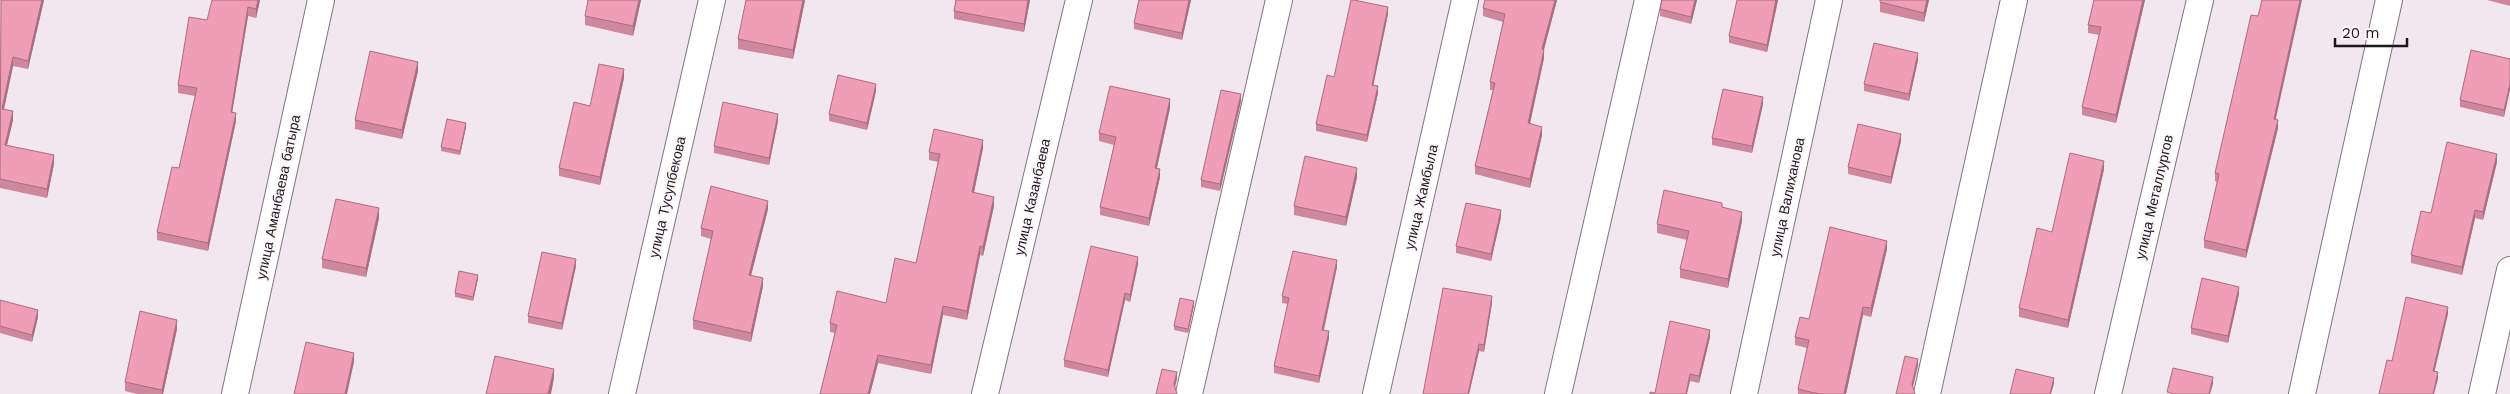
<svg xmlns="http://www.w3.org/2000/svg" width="2510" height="394" font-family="'Work Sans',sans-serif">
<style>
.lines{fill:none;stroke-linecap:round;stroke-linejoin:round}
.minor-casing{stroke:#80757c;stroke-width:28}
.minor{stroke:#fff;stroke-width:26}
.wall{fill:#ce879d}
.shaded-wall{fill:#a86e80}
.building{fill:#f09db7;stroke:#a86e80}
.labels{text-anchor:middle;stroke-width:4;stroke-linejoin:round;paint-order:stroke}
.street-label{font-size:14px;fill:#1c181a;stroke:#fdf6fb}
</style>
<rect width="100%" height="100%" fill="#f3e7ef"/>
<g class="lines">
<defs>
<path id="minor" d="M235 394 321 0
M622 394 712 0
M985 394 1079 0
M1189 394 1279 0
M1376 394 1465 0
M1558 394 1648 0
M1744 394 1829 0
M1927 394 2014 0
M2108 394 2200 0
M2302 394 2389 0
M2482 394 2510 270"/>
</defs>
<use href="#minor" class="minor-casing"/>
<use href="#minor" class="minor"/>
</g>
<path class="wall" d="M1 0H44L28 69 13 66 4 110 13 120 7 145 54 164 47 198 0 188Z
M260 0 256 18 248 16 232 112 236 121 208 251 157 240V232L179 168 195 96 178 93V85L207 20Z
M641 0 633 36 585 25V16Z
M805 0 793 59 738 49V39Z
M956 0H1030L1024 32 954 19V11Z
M1139 0H1191L1182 40 1134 29V23Z
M1557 0 1544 49V58L1530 124 1542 135 1530 188 1475 174V166L1493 90H1490V82L1503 22 1483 16V8Z
M1662 0H1697L1691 24 1660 16V9Z
M1737 0H1778L1767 52 1729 43V36Z
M1929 0 1924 22 1880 12V2Z
M2094 0H2145L2116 123 2082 115V107L2099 35 2088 33V25Z
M2487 0H2510V6Z
M1388 14 1373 85 1378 93 1367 142 1316 131V124L1334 77Z
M2258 16 2278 128 2246 258 2204 248V240L2217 182 2215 181V173Z
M2510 59 2504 117 2460 107V100Z
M1918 60 1909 101 1864 91V84Z
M418 71 402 139 355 129V120Z
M624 78 600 185 559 176V168L590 106Z
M876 91 867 130 829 121V114Z
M1241 101 1220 191 1201 187V180Z
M1763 104 1752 153 1712 145V138Z
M1170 108 1157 168 1160 177 1149 226 1100 215V207L1114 145 1099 141V133Z
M778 121 769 165 714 153V146Z
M466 127 460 155 441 151V147Z
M1901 141 1891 184 1848 174V167Z
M983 148 974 193 994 206 983 256 980 255 967 320 943 315 931 374 878 363 870 394H820L835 333 830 332V323L886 303 916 263 938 162 929 160V152Z
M2497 162 2483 220 2475 218 2462 275 2411 263V255L2431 213Z
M2104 169 2068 328 2019 317V308L2052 232Z
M1357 177 1346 226 1294 215V206Z
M1722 207 1742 221 1728 288 1680 278V269L1687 240 1657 233V224Z
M768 209 751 276 763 286 751 342 693 329V320L711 239 701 236V228Z
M1501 217 1491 261 1456 253V246Z
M379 218 366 277 322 268V259Z
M1887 249 1871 317 1863 315 1846 394H1798V389L1807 348 1795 345V337Z
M1138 264 1130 302 1125 300 1108 377 1064 367V360Z
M576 266 562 330 528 323V316Z
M1337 267 1324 330 1329 338 1319 383 1274 373V366L1288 304 1282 303V296Z
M478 279 473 301 455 297V293Z
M2239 294 2228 343 2191 334V328Z
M0 300 38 317 32 342 0 333Z
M1492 303 1484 352 1479 351 1469 394H1423Z
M1194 305 1188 333 1174 330V326Z
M177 329 163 394H137L125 391V382Z
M1710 337 1699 383 1690 381 1655 393Z"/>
<path class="shaded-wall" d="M42 0H44L28 69V61Z
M258 0H260L256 18V9Z
M639 0H641L633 36V26Z
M803 0H805L793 59V50Z
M1028 0H1030L1024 32V24Z
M1189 0H1191L1182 40V33Z
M1555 0H1557L1542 57V49Z
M1695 0H1697L1691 24V17Z
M1776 0H1778L1767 52V45Z
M1927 0H1929L1924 22V13Z
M2143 0H2145L2116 123V115Z
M2300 0H2302L2274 127V119Z
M248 7V16L231 120V112Z
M1388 7V14L1372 92V85Z
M1544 50V58L1528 132V123Z
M1918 53V60L1909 101V94Z
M13 57V66L2 117V109Z
M418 62V71L402 139V130Z
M624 69V78L600 185V177Z
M876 84V91L867 130V123Z
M2510 84V90L2504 117V110Z
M1378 86V93L1367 142V135Z
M1241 94V101L1220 191V184Z
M1763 97V104L1752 153V146Z
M1170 99V108L1155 176V168Z
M13 111V120L5 153V145Z
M236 113V121L208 251V243Z
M778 114V121L769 165V158Z
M2278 120V128L2246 258V250Z
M466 123V127L460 155V151Z
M1542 127V135L1530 188V179Z
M1901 134V141L1891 184V177Z
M983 140V148L972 201V192Z
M2497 154V162L2483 220V212Z
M54 155V164L47 198V189Z
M2104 161V169L2068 328V320Z
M1357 168V177L1346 226V217Z
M1160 169V177L1149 226V218Z
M994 197V206L983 256V247Z
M768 201V209L749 283V275Z
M379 208V218L366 277V268Z
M1501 210V217L1491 261V254Z
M2475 210V218L2462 275V267Z
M1742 212V221L1728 288V279Z
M1887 241V249L1871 317V308Z
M980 246V255L967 320V311Z
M1138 257V264L1130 302V295Z
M576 259V266L562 330V323Z
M1337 260V267L1322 337V330Z
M478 275V279L473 301V297Z
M763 278V286L751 342V333Z
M2239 287V294L2228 343V336Z
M1125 293V300L1108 377V370Z
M1492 296V303L1484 352V345Z
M1194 301V305L1188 333V329Z
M943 306V315L931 374V365Z
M1863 307V315L1846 394H1844Z
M2448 307V314L2433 378V371Z
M38 310V317L32 342V335Z
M177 320V329L163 394H162V390Z
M1710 330V337L1699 383V376Z
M1329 331V338L1319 383V376Z
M1479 344V351L1469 394H1468Z
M354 353V362L347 394H345Z
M878 355V363L870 394H868Z
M1918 359V366L1912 391V384Z
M554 369V378L551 394H548Z
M1177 372V379L1174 391V384Z
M2438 372V379L2434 394H2433Z
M1690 374V381L1687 394H1686Z
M2213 377V384L2210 394H2209Z
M2054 378V384L2051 394H2050Z"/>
<path class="building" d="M1 0H42L28 61 13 57 2 109 13 111 5 145 54 155 47 189 0 179Z
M212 0H258L256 9 248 7 231 112 236 113 208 243 157 232 172 167 179 168 197 88 178 85 189 17 207 20Z
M588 0H639L633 26 585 16Z
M746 0H803L793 50 738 39Z
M956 0H1028L1024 24 954 11Z
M1139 0H1189L1182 33 1134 23Z
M1351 0H1354L1388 7 1372 85 1378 86 1367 135 1316 124 1327 75 1334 77Z
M1485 0H1555L1542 49 1544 50 1528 123 1542 127 1530 179 1475 166 1495 83 1490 82 1505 14 1483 8Z
M1662 0H1695L1691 17 1660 9Z
M1737 0H1776L1767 45 1729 36Z
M1880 0H1927L1924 13 1880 2Z
M2094 0H2143L2116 115 2082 107 2101 27 2088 25Z
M2262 0H2300L2274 119 2278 120 2246 250 2204 240 2219 174 2215 173 2251 15 2258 16Z
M1874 43 1918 53 1909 94 1864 84Z
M2471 50 2510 59V84L2504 110 2460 100Z
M370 51 418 62 402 130 355 120Z
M599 64 624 69 600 177 559 168 574 102 590 106Z
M838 75 876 84 867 123 829 114Z
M1110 86 1170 99 1155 168 1160 169 1149 218 1100 207 1116 137 1099 133Z
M1723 89 1763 97 1752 146 1712 138Z
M1221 90 1241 94 1220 184 1201 180Z
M723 102 778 114 769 158 714 146Z
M447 119 466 123 460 151 441 147Z
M1858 124 1901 134 1891 177 1848 167Z
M934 129 983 140 972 192 994 197 983 247 980 246 967 311 943 306 931 365 878 355 868 394H820L837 325 830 323 837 291 886 303 895 258 916 263 940 154 929 152Z
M2447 142 2497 154 2483 212 2475 210 2462 267 2411 255 2421 211 2431 213Z
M2070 153 2104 161 2068 320 2019 308 2037 228 2052 232Z
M1305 156 1357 168 1346 217 1294 206Z
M711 186 768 201 749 275 763 278 751 333 693 320 713 231 701 228Z
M1664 190 1722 203V207L1742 212 1728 279 1680 269 1689 231 1657 224Z
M336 199 379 208 366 268 322 259Z
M1466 203 1501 210 1491 254 1456 246Z
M1830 227 1887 241 1871 308 1863 307 1844 394H1819L1798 389 1809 340 1795 337 1800 317 1809 319Z
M1091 246 1138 257 1130 295 1125 293 1108 370 1064 360Z
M1293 251 1337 260 1322 330 1329 331 1319 376 1274 366 1289 298 1282 296Z
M542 252 576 259 562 323 528 316Z
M459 271 478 275 473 297 455 293Z
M2202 278 2239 287 2228 336 2191 328Z
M1443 288 1492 296 1484 345 1479 344 1468 394H1423Z
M2406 297 2448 307 2433 371 2438 372 2433 394H2379L2387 360 2392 361Z
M1180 298 1194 301 1188 329 1174 326Z
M0 300 38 310 32 335 0 326Z
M140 311 177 320 162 390 125 382Z
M1670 321 1710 330 1699 376 1690 374 1686 394H1650V392L1655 393Z
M306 342 354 353 345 394H294Z
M495 356 554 369 548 394H486Z
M1905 356 1918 359 1912 384 1915 394H1896Z
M2173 368 2213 377 2209 394H2174L2167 392Z
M1162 369 1177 372 1174 384 1177 394H1156Z
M2016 369 2054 378 2050 394H2010Z"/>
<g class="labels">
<g class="street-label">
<text transform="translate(278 197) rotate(-78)" y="5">улица Аманбаева батыра</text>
<text transform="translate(667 197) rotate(-77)" y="5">улица Тусупбекова</text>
<text transform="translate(1032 197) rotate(-77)" y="5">улица Казанбаева</text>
<text transform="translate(1421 197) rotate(-77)" y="5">улица Жамбыла</text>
<text transform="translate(1787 197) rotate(-78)" y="5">улица Валиханова</text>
<text transform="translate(2154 197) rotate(-77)" y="5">улица Металлургов</text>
</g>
</g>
<path d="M2335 38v8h72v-8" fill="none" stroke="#1c181a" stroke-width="2.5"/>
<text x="2342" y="38" font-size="15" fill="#1c181a" stroke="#fdf6fb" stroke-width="4" paint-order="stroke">20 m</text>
</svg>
